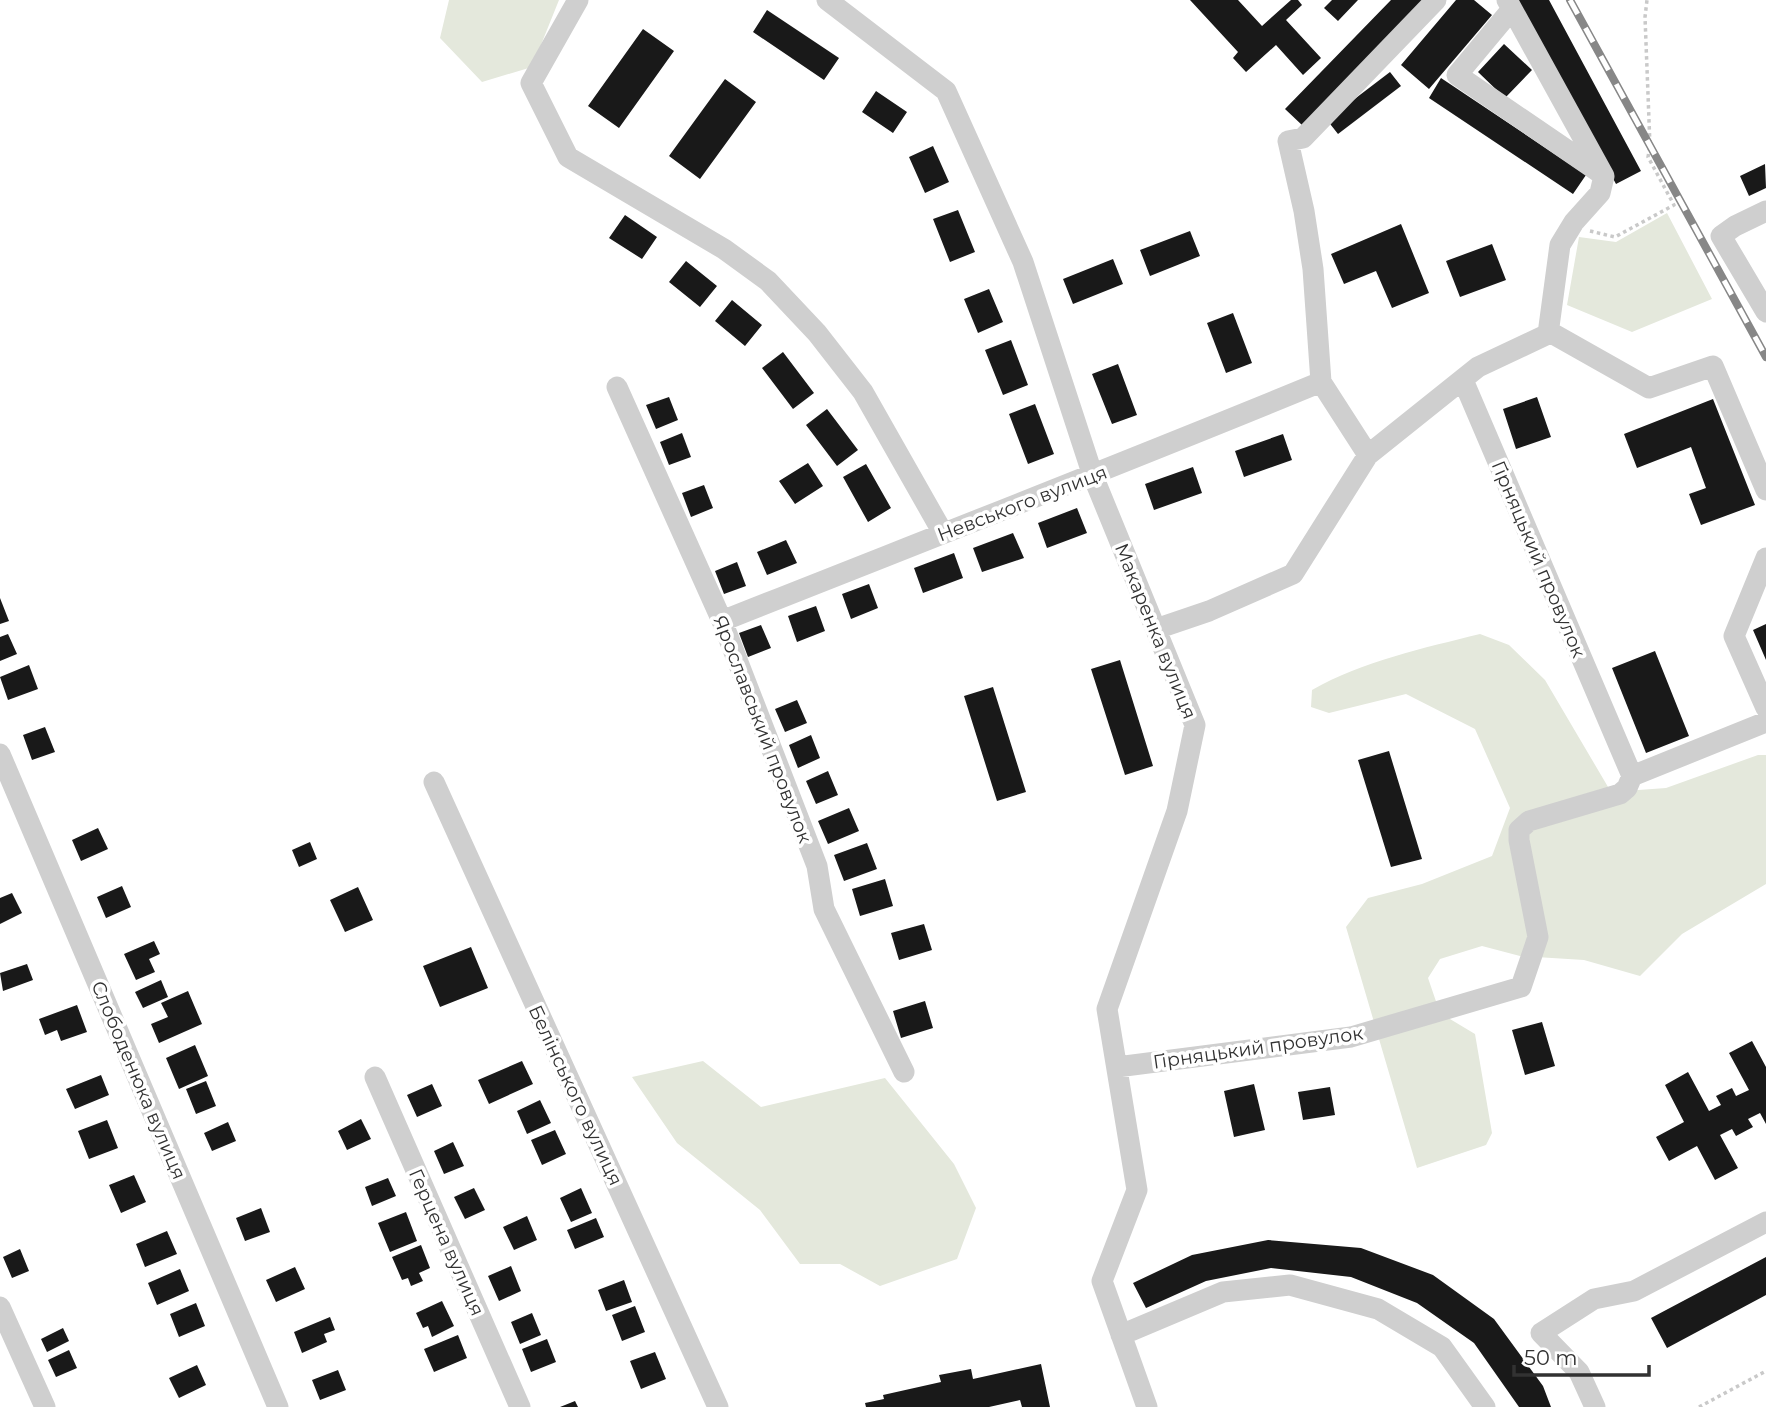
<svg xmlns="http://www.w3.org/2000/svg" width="1766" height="1407" font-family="Montserrat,sans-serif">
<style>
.green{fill:#e4e8dc}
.building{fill:#191919}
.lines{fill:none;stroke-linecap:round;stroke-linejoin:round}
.path{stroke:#c9c9c9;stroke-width:3.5;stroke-dasharray:3.5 3.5;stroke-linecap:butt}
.minor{stroke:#cfcfcf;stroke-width:21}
.rail-casing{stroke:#878787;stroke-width:8}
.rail{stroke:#fff;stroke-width:5;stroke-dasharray:16;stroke-linecap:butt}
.labels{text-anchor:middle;stroke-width:7;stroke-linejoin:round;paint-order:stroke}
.street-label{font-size:19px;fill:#323232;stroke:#fff}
</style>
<rect width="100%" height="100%" fill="#fff"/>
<path class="green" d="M449 0H559L532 67 482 82 440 38Z
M1667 213 1712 299 1632 332 1567 305 1579 237 1616 242Z
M1480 634 1509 645 1545 680 1611 792 1666 788 1758 755H1766V884L1682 934 1640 976 1584 960 1520 956 1482 946 1440 959 1428 978 1440 1013 1475 1034 1492 1133 1486 1145 1417 1168 1346 927 1368 898 1422 884 1492 856 1510 808 1475 729 1406 694 1329 713 1311 707 1312 690C1363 661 1424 648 1480 634Z
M703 1061 761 1107 885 1078 954 1164 976 1208 957 1259 880 1286 840 1264H800L760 1210 677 1143 632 1077Z"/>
<path class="building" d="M1190 0H1238L1262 26 1291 0H1298L1302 5 1286 20 1321 58 1303 75 1276 45 1246 72 1233 58 1238 52Z
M1332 0H1358L1338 21 1324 8Z
M1391 0H1426L1303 126 1285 109Z
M1456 0H1474L1492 15 1429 89 1401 65Z
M1516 0H1549L1641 171 1616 184Z
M767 10 839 58 824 80 753 32Z
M643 29 674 51 619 128 588 106Z
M1504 44 1532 70 1505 98 1478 72Z
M1390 72 1401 86 1338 134 1327 120Z
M1441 78 1586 175 1573 194 1429 98Z
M725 79 756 102 700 179 669 156Z
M876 91 907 112 893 133 862 112Z
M933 146 949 182 925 193 909 157Z
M1765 164 1766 188 1749 196 1740 176Z
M958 210 975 252 950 262 933 219Z
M625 215 657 237 642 259 609 238Z
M1401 224 1429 293 1392 308 1376 271 1344 284 1331 254Z
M1190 231 1200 256 1150 276 1140 250Z
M1492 244 1506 280 1460 297 1446 261Z
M1113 259 1123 284 1073 304 1063 279Z
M686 261 717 286 700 307 669 282Z
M989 289 1003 322 978 333 964 299Z
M732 300 762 325 745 346 715 321Z
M1233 313 1252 363 1226 373 1207 323Z
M1011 340 1028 385 1003 395 985 350Z
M783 352 814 393 793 409 762 368Z
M1118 364 1137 415 1112 424 1092 374Z
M669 397 678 420 656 429 646 405Z
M1537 397 1551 437 1516 449 1503 409Z
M1713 399 1755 505 1701 525 1689 494 1706 488 1691 447 1637 468 1624 434Z
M1035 404 1054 454 1028 464 1009 414Z
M827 409 858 450 837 466 806 425Z
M682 433 691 457 669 465 660 442Z
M1283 434 1292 460 1244 477 1235 451Z
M808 463 823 486 795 504 779 481Z
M866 464 891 508 868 522 843 477Z
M1193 467 1202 493 1154 510 1145 484Z
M704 485 713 508 691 517 682 493Z
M1077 508 1087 533 1047 548 1038 523Z
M1013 533 1024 558 982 572 973 548Z
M786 540 797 563 767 575 757 552Z
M954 553 963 578 923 593 914 568Z
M737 562 746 586 724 594 715 571Z
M869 584 878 608 851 619 842 594Z
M0 598 9 621 0 624Z
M816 606 825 631 797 642 788 616Z
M1766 624V660L1753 630Z
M761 625 771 648 748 657 739 633Z
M8 634 17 654 0 661V637Z
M1655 651 1689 736 1646 753 1612 668Z
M1120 660 1153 766 1125 775 1091 669Z
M29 665 38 689 8 700 0 677Z
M993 687 1026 792 997 801 964 696Z
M797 700 807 723 785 732 775 709Z
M45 727 55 752 32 760 23 735Z
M811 735 820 758 798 768 789 745Z
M1389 751 1422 859 1391 867 1358 760Z
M828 771 838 795 816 804 806 781Z
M849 808 859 831 828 844 818 821Z
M98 828 108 849 81 861 72 840Z
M310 842 317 859 299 867 292 850Z
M867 843 877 869 844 881 834 855Z
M885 879 893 906 860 916 852 889Z
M122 886 131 907 106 918 97 897Z
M358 887 373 920 345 932 330 900Z
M12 893 22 913 0 924V898Z
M924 924 932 950 899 960 891 933Z
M154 941 160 954 149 959 155 972 136 980 124 954Z
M471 947 488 988 440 1007 423 966Z
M27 964 33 980 3 991 0 973Z
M161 980 168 997 143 1008 135 992Z
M188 991 202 1024 159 1043 151 1024 168 1017 161 1003Z
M925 1001 933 1028 901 1038 893 1011Z
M77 1005 87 1032 61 1041 57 1030 45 1035 39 1019Z
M1542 1022 1555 1066 1525 1075 1512 1030Z
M1752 1041 1766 1067V1124L1760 1113 1748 1119 1753 1127 1736 1136 1732 1129 1720 1135 1738 1168 1715 1180 1697 1146 1669 1161 1656 1137 1684 1122 1665 1085 1688 1072 1709 1111 1721 1105 1716 1096 1732 1088 1736 1096 1749 1090 1729 1053Z
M195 1045 208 1076 179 1089 166 1058Z
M522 1061 533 1084 489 1104 478 1080Z
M101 1075 109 1095 75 1109 66 1089Z
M206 1081 216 1106 196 1114 186 1089Z
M432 1084 442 1106 417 1117 407 1095Z
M1254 1084 1265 1130 1234 1137 1224 1091Z
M1330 1087 1335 1115 1303 1120 1298 1092Z
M540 1100 551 1123 527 1134 517 1111Z
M361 1119 371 1139 347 1150 338 1131Z
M107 1120 118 1148 89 1159 78 1131Z
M228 1122 236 1141 212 1151 204 1133Z
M555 1130 566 1154 542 1165 531 1140Z
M453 1142 464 1166 444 1174 434 1151Z
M134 1175 146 1202 121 1213 109 1185Z
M388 1178 396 1196 372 1206 365 1187Z
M474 1188 485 1210 465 1219 454 1197Z
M581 1188 592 1213 571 1222 560 1198Z
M261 1208 270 1232 245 1241 236 1218Z
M406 1212 417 1241 390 1252 378 1223Z
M527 1216 537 1240 514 1250 503 1227Z
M596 1218 604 1237 575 1249 567 1230Z
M167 1231 177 1254 145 1267 136 1244Z
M1268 1240 1361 1248 1433 1275 1494 1319 1543 1386 1551 1407H1519L1474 1343 1417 1303 1351 1277 1271 1268 1206 1281 1146 1308 1133 1283 1192 1255Z
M421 1245 430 1268 419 1273 423 1281 411 1286 408 1278 402 1280 392 1257Z
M20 1249 29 1271 12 1278 3 1257Z
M1766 1257V1295L1667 1348 1651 1318Z
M511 1266 521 1291 499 1301 488 1276Z
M295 1267 305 1289 276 1302 266 1280Z
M180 1269 189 1291 157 1305 148 1283Z
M624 1280 632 1302 606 1311 598 1290Z
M442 1301 454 1326 432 1337 428 1326 423 1328 416 1313Z
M196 1303 205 1326 179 1337 170 1314Z
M635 1306 645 1332 622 1341 612 1315Z
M532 1313 541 1335 520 1344 511 1322Z
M330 1317 335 1330 324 1334 327 1342 302 1353 294 1332Z
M63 1328 69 1341 47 1352 41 1339Z
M458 1335 467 1358 434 1372 424 1349Z
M547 1339 556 1362 531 1372 522 1349Z
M69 1350 77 1368 56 1377 48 1360Z
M655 1352 666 1379 641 1389 630 1361Z
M1041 1364 1050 1407H1022L1020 1400 989 1407H866L865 1403 884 1399 883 1395 941 1382 939 1375 971 1369 973 1379Z
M197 1365 206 1385 179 1398 169 1378Z
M338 1370 346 1390 320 1400 312 1380Z
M575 1401 578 1407H560Z"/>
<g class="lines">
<path class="path" d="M1590 231 1615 237 1674 205 1648 157 1650 146 1645 17 1647 0
M1699 1407 1766 1371"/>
<path class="minor" d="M578 0 531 83 568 157 724 249 768 281 817 333 863 392 943 533
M827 0 946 91 1023 262 1093 476 1195 725 1177 811 1107 1009 1137 1190 1102 1281 1147 1407
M1512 9 1457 75 1599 172
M1766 211 1735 226 1721 236 1766 312
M1548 331 1649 388 1713 366 1766 490
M1463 380 1632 776 1766 722
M617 387 722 621 817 866 824 909 904 1072
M1368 455 1321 382 1313 269 1304 211 1288 141 1303 138 1436 0
M1766 558 1734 636 1766 708
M722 621C921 542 1122 464 1321 382
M1156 629 1209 611 1293 574 1368 455 1478 367 1548 334 1560 245 1574 222 1600 193 1604 176 1507 0
M0 754 278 1407
M434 782 718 1407
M1117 1067 1351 1037 1521 987 1538 937 1519 840V830L1529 821 1620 794 1627 788 1632 776
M375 1077 520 1407
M0 1307 45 1407
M1121 1335 1223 1292 1290 1285 1378 1309 1442 1347 1485 1407
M1595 1407 1579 1372 1541 1333 1594 1299 1634 1291 1766 1222"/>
<defs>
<path id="rail" d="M1570 0 1766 357"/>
</defs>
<use href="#rail" class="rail-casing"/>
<use href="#rail" class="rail"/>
</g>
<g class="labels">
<g class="street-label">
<text transform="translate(1022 503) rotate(-21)" y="7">Невського вулиця</text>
<text transform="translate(1539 559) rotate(67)" y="7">Гірняцький провулок</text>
<text transform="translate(1156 631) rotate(68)" y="7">Макаренка вулиця</text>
<text transform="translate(763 729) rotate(69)" y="7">Ярославський провулок</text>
<text transform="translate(1258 1047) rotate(-8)" y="7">Гірняцький провулок</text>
<text transform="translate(139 1080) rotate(67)" y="7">Слободенюка вулиця</text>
<text transform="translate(576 1095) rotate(65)" y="7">Белінського вулиця</text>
<text transform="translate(447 1242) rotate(66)" y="7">Герцена вулиця</text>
</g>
</g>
<path d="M1514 1365v10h135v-10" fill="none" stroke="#323232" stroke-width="3.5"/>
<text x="1524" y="1365" font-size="21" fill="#323232" stroke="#ffffff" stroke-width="5" paint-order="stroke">50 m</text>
</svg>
